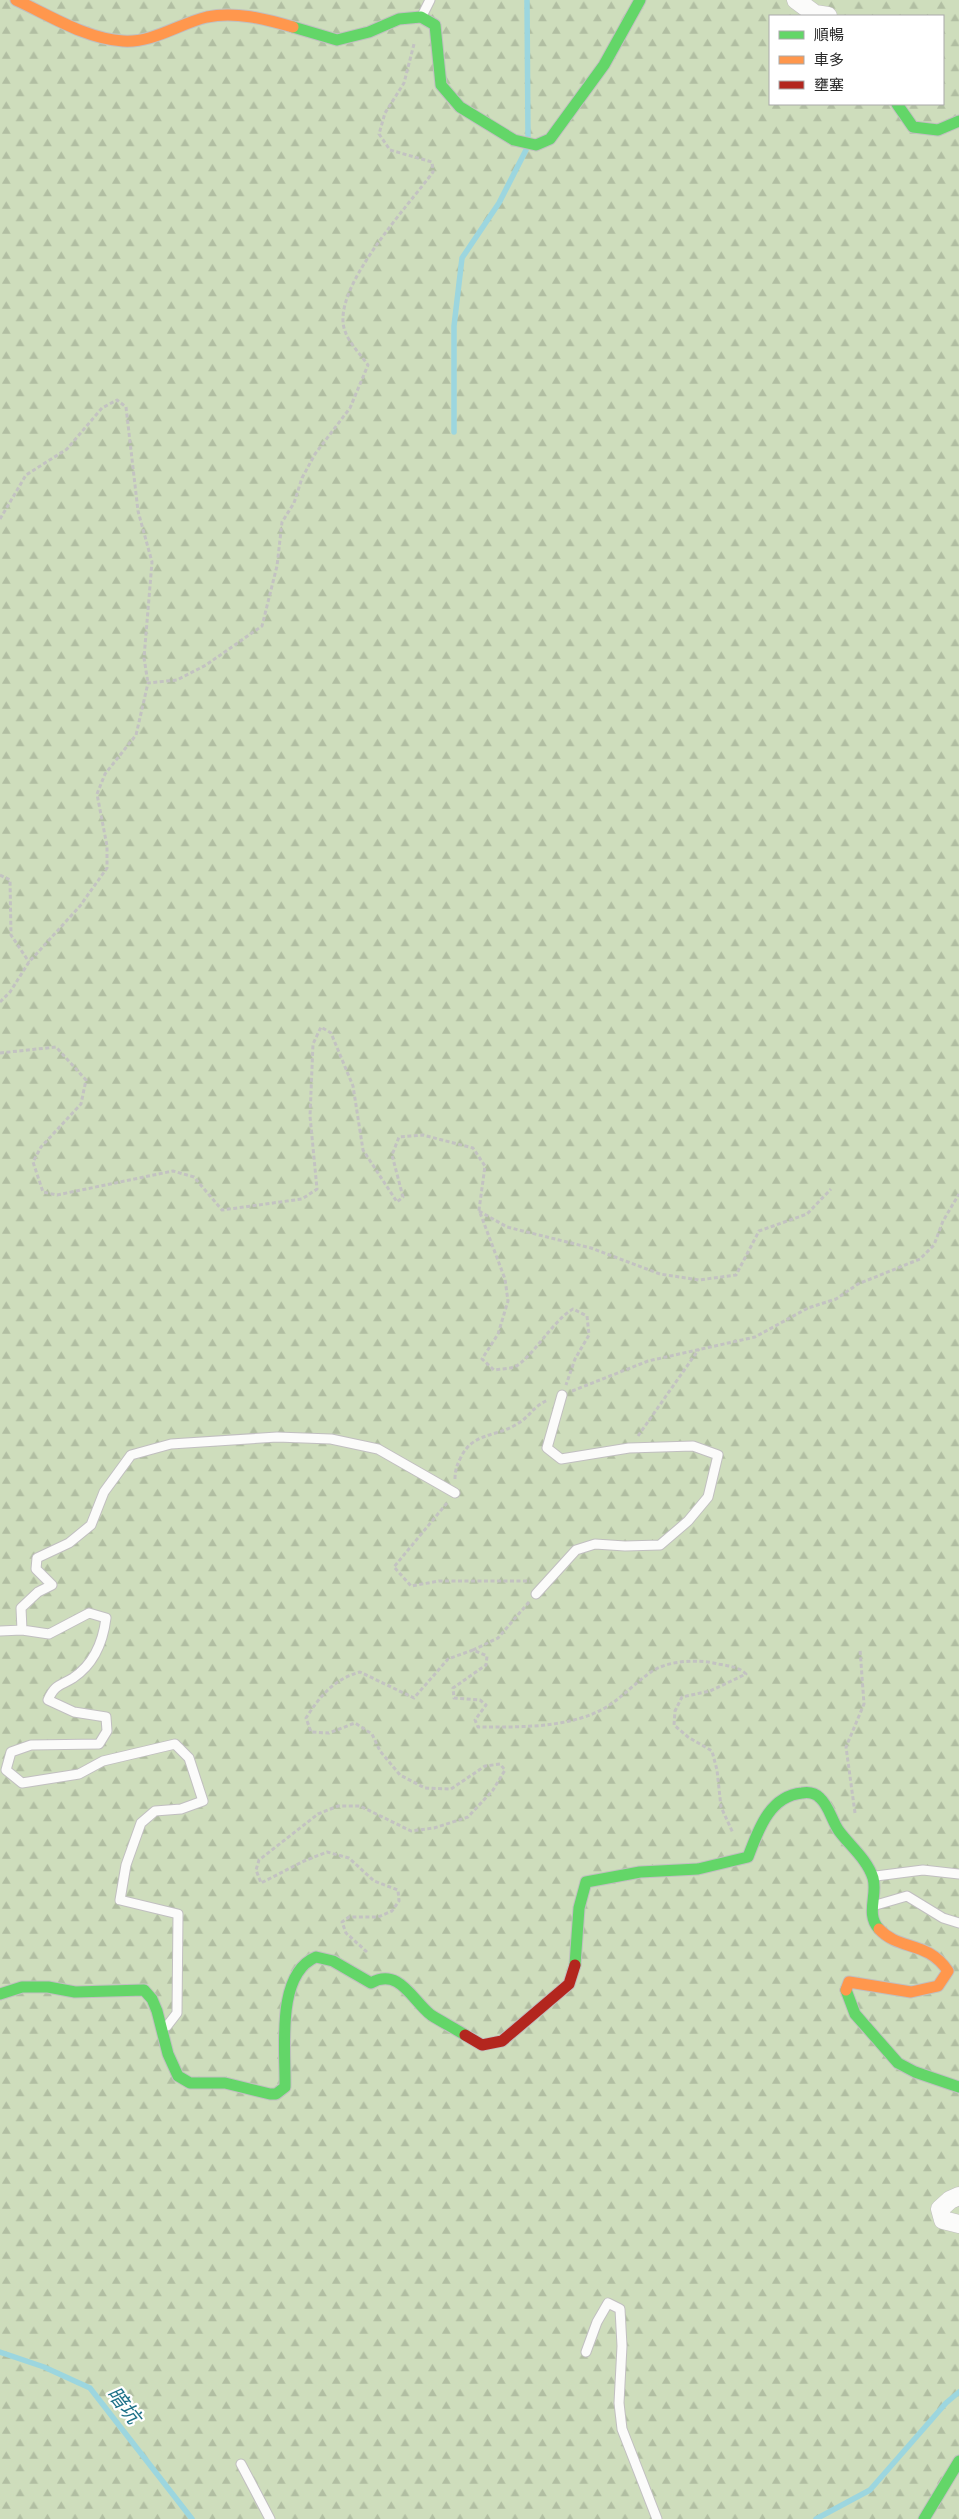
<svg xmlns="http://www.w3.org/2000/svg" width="959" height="2519" font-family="'Exo 2','Noto Sans TC',sans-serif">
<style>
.forest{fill:url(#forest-firs);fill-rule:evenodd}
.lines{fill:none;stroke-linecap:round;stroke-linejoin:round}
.stream{stroke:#9cd6df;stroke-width:5.5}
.lane-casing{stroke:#c1bfc0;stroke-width:11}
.street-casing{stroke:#c1bfc0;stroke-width:19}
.fast-casing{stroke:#c1bfc0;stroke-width:13}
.slow-casing{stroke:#c1bfc0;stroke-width:13}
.jam-casing{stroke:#c1bfc0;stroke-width:13}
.path{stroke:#c3c2c2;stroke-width:3;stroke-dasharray:4 2.5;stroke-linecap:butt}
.lane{stroke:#fbfbfa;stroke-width:9}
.street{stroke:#fbfbfa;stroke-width:18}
.fast{stroke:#63d668;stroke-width:11}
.slow{stroke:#ff974d;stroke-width:11}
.jam{stroke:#b3261e;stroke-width:11}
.labels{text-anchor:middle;stroke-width:4.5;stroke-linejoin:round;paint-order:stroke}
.water-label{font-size:20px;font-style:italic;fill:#1e7188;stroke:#fff}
</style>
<defs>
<pattern id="forest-firs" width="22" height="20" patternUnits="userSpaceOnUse" patternTransform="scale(1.25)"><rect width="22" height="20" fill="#ceddbc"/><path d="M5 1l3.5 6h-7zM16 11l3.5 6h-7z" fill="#b1bea2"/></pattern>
</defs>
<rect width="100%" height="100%" fill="#e6e2df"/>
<path class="forest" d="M0 0H959V2519H0ZM770 16H943V104H770Z"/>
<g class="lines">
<path class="stream" d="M527 0 528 137
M454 432V326L462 258 499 203 526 150
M0 2352 44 2367 90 2388 192 2519
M816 2519 870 2490 946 2403 959 2392"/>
<defs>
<path id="lane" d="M423 14 430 0
M536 1594 576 1550 595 1544 625 1546 660 1545 688 1521 708 1497 718 1455 693 1446 629 1448 561 1459 547 1448 562 1395
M22 1630 21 1608 38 1592 52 1585 36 1569 37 1558 69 1543 91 1525 104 1492 131 1455 171 1444 277 1437 331 1439 378 1449 455 1493
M0 1631 22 1630 49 1634 89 1613 106 1618C103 1642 94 1664 73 1678 60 1686 55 1684 48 1700L74 1712 106 1717 107 1731 99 1744 31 1745 11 1752 6 1770 22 1783 79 1774 103 1761 175 1744 189 1758 203 1801 181 1809 155 1811 141 1823 126 1865 120 1900 178 1914 177 2013 167 2026
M876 1876 923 1870 959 1874
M876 1905 907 1896 943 1918 959 1923
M586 2352 597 2322 608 2303 620 2309 622 2346 619 2403 622 2429 657 2519
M241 2464 270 2519"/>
<path id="street" d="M796 0 815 14 828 16
M959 2196 950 2200 940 2209 943 2220 959 2224"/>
<path id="fast" d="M293 27 337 40 369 32 399 19 421 17 435 25 441 85 460 107 514 140 536 145 550 139 604 65 640 0
M897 104 913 127 938 130 959 121
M575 1965 579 1908 586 1882 640 1872 698 1869 748 1857C758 1831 769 1796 802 1793 808 1792 815 1793 820 1798 829 1806 832 1821 839 1831 850 1846 867 1859 873 1878 878 1895 865 1914 879 1929
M846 1990 855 2014 898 2063 915 2072 959 2087
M0 1994 22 1987H48L75 1992 144 1990 152 1999 157 2011 168 2054 178 2076 190 2083H225L270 2094H276L285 2087C286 2052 275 1974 316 1957L333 1961 371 1983C399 1967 412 2000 431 2015 442 2022 454 2028 465 2035
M924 2519 959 2461"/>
<path id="slow" d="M16 0C49 15 86 39 123 41 153 43 178 24 207 17 235 11 265 19 293 27
M846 1990 849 1982 911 1992 938 1986 948 1971C927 1940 899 1951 879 1929"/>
<path id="jam" d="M465 2035 482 2045 502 2041 569 1984 575 1965"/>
</defs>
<use href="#lane" class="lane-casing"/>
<use href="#street" class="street-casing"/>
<use href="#fast" class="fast-casing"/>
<use href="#slow" class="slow-casing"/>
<use href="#jam" class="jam-casing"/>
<path class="path" d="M0 519 26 475 67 449 102 408 117 400 126 407 138 511 152 562 144 658 148 683
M0 875 10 880 11 935 29 962
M0 1002 10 992 29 962 80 906 107 868V846L97 794 105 774 136 735 148 683 177 680 206 665 262 626 277 566 282 522 294 503 302 478 315 454 350 408 368 365C361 355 349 343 345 331 329 290 410 204 433 172L432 162 390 150 379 134 385 113 404 83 414 44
M0 1053 56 1047 86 1080 81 1104 41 1147 33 1162 43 1192 57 1195 173 1171 194 1177 222 1210 302 1199 317 1189 310 1116 313 1044 321 1027 331 1033 353 1086 363 1150 397 1202 403 1197 392 1155 399 1137 423 1135 473 1148 485 1166 479 1210 505 1279 508 1301 498 1334 482 1359 494 1370C501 1369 508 1369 514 1367 530 1361 553 1320 573 1309L587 1316 589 1335 575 1359 566 1385
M479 1211 507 1227 591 1248 660 1274 699 1280 736 1275 759 1231 807 1214 831 1189
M572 1391 648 1361 755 1337 808 1308 836 1299 858 1284 920 1259 934 1245 943 1221 959 1194
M638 1436 699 1349
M455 1479C455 1470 457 1465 461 1457 473 1432 497 1437 517 1424 530 1417 533 1406 548 1400
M447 1503 394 1567 411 1586 439 1581H530
M529 1602 498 1638 473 1650 487 1656 486 1665 453 1688 454 1698 480 1700 486 1705 475 1720 478 1727C512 1727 548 1728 581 1718 615 1708 624 1691 651 1672 668 1660 699 1659 718 1664 729 1666 739 1667 746 1674L710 1691 682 1697 675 1711 674 1725 688 1737 712 1751 717 1770 721 1807 733 1833
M855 1813 846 1747 864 1704 860 1649
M367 1952 346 1933 342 1922 349 1917H378L392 1911 399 1901 398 1890 374 1881 349 1858 327 1852 304 1861 261 1883 256 1870 259 1860 318 1814 338 1806H360L411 1831 434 1828 468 1817 493 1790 505 1770 500 1764 485 1766 451 1789 425 1788 400 1775 380 1751 372 1734 355 1723 329 1733 311 1732 306 1718C320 1696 334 1679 360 1672L414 1698 448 1659 473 1650"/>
<use href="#lane" class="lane"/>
<use href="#street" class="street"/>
<use href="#fast" class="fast"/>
<use href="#slow" class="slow"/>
<use href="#jam" class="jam"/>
</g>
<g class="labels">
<g class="water-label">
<text transform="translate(124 2405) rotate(52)" y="7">暗坑</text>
</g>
</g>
<rect x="769" y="15" width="175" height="90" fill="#ffffff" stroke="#a9a9a9"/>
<rect x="779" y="31" width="25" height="8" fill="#63d668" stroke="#a9a9a9"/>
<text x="814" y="40" font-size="15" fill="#292929">順暢</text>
<rect x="779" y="56" width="25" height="8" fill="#ff974d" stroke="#a9a9a9"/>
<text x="814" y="65" font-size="15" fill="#292929">車多</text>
<rect x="779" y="81" width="25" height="8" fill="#b3261e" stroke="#a9a9a9"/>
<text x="814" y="90" font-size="15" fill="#292929">壅塞</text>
</svg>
